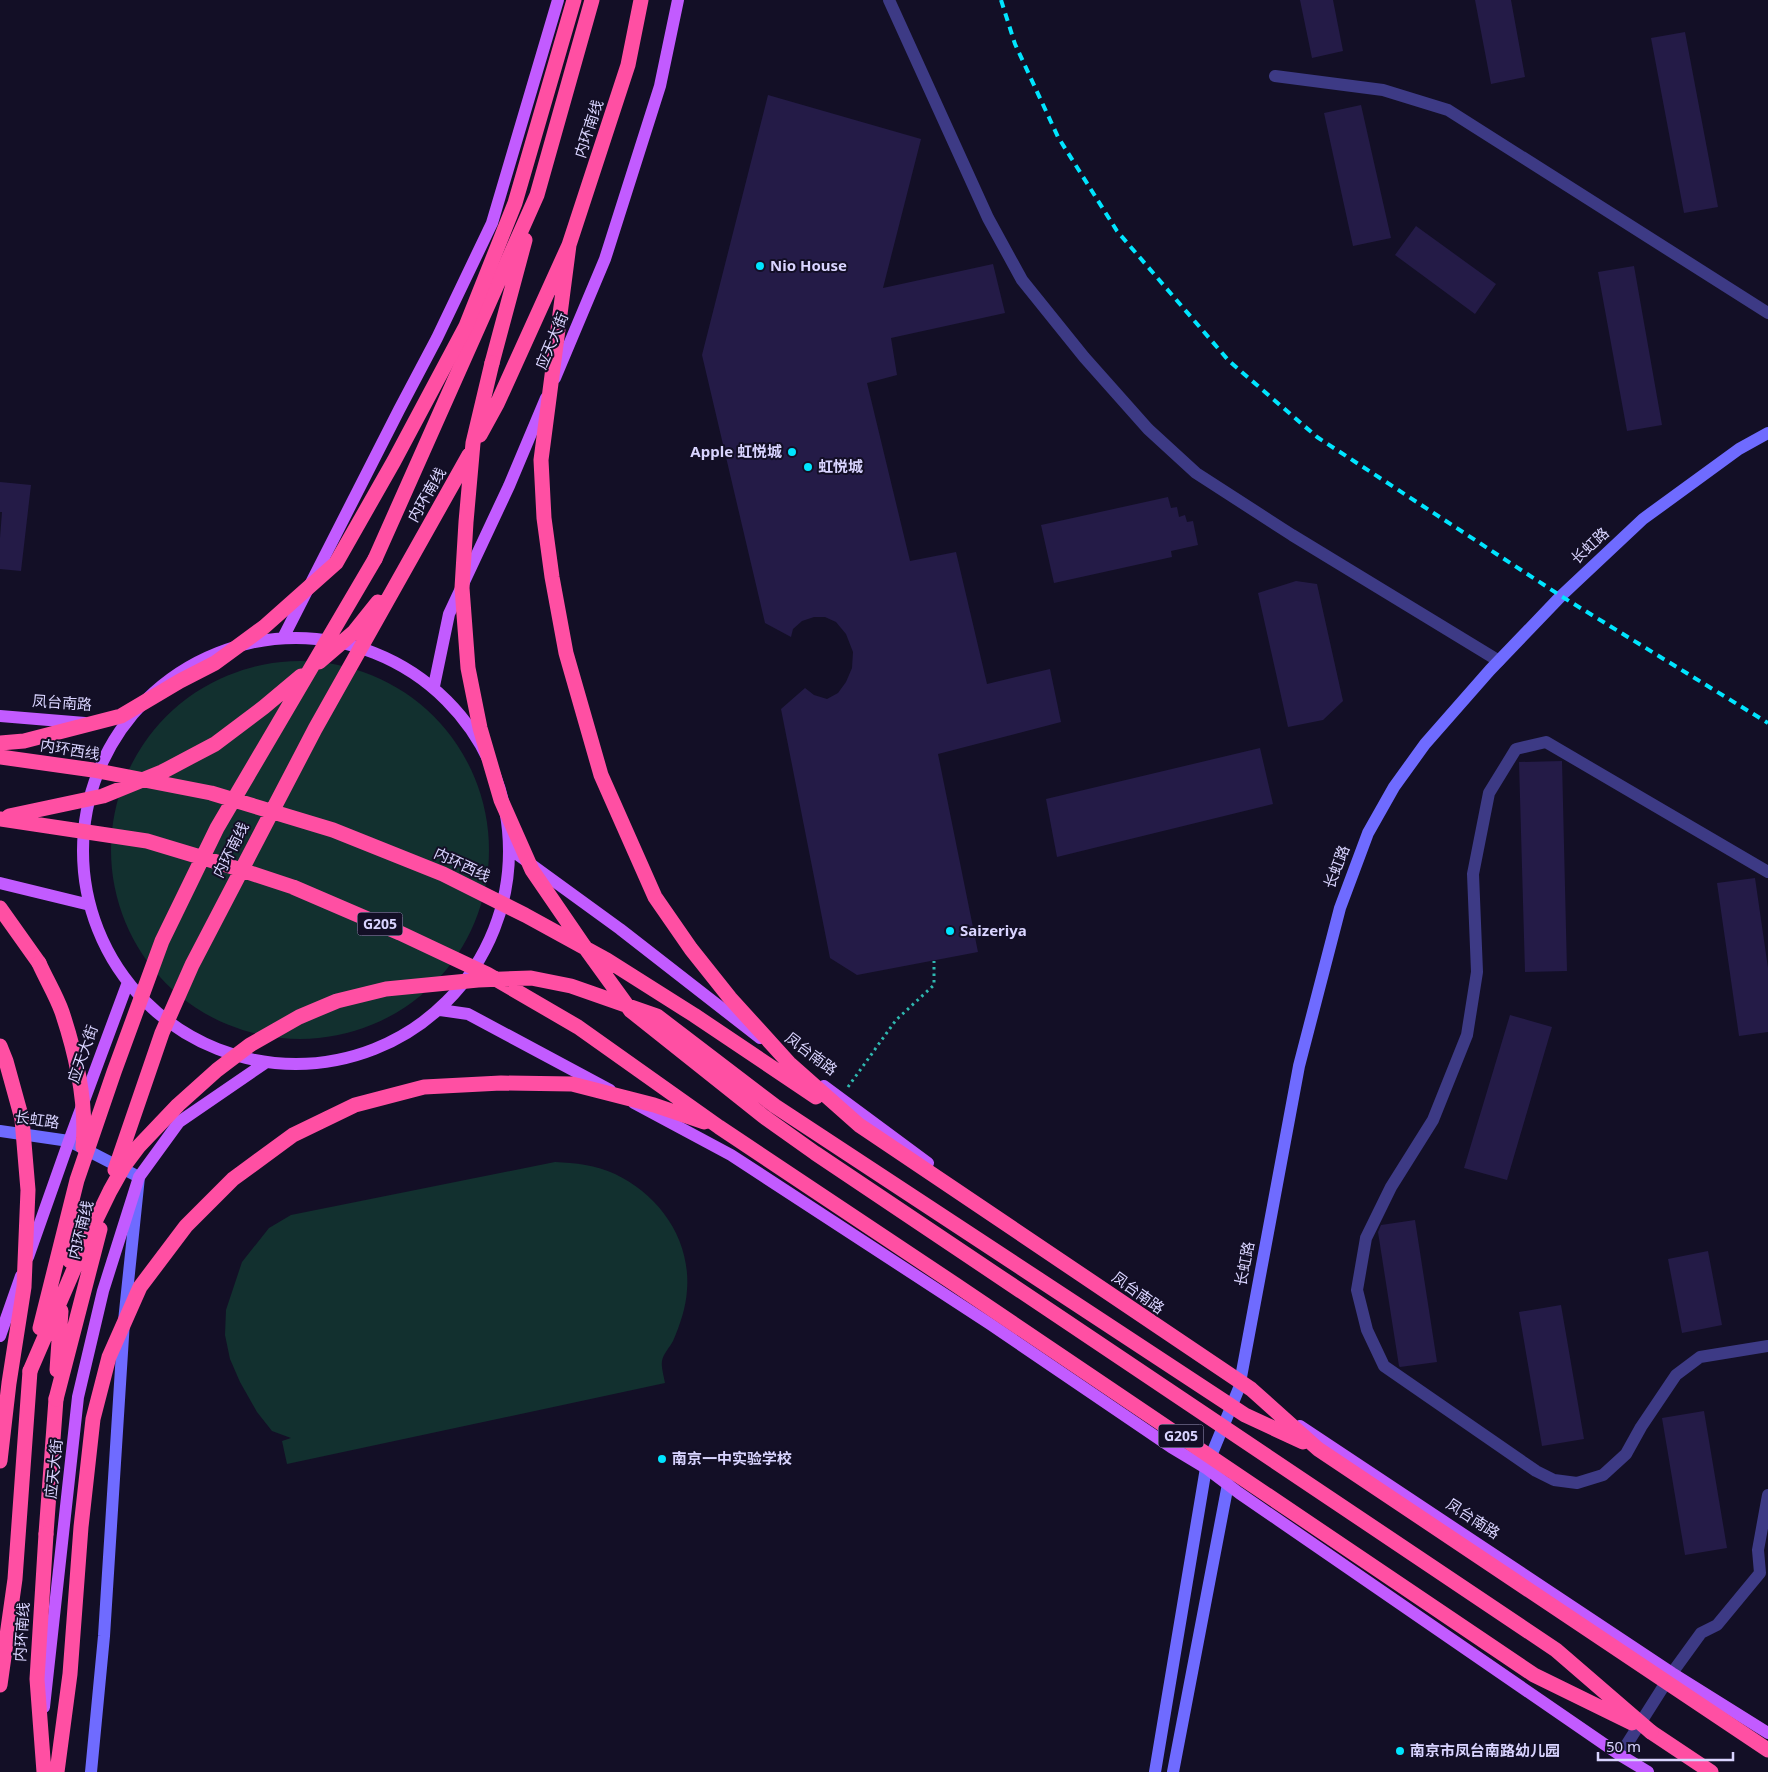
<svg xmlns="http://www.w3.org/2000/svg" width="1768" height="1772" font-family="'Noto Sans','Noto Sans SC',sans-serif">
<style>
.green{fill:#12302f}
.building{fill:#241b47}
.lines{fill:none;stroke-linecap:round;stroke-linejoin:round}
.path{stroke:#2fb8b0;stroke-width:3;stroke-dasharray:2.5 4;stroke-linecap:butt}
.street{stroke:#3d3a85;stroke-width:12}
.secondary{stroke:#6f6bff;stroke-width:12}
.primary{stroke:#c25bff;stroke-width:12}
.highway{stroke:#ff4fa3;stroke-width:15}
.rail{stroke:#00e5ff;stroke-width:4;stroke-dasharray:8 6;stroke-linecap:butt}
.highway-bridge{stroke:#ff4fa3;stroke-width:15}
.poi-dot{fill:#00e5ff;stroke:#130f26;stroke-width:2}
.labels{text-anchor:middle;stroke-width:4;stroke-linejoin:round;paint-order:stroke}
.shield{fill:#130f26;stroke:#9e99be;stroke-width:1}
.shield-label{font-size:14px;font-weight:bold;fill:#d9d4ff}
.street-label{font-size:15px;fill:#d9d4ff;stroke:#130f26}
.poi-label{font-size:15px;font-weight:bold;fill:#d9d4ff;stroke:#130f26;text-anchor:start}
</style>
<rect width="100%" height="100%" fill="#130f26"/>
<path class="green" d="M111 850a189 189 0 1 1 378 0a189 189 0 1 1-378 0Z
M555 1162C575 1163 596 1165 615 1174 659 1195 691 1239 687 1290 686 1307 680 1325 673 1341 670 1347 663 1354 662 1361 661 1367 664 1377 665 1383L287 1464 282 1441 291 1438 272 1431 257 1412 240 1382 230 1359 225 1335 226 1310 242 1262 269 1228 291 1215Z"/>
<path class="building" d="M1300 0H1333L1343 51 1312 58Z
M1475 0H1511L1525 77 1491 84Z
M1685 32 1718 207 1684 213 1651 38Z
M768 95 921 139 883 288 993 264 1005 313 891 338 897 375 867 383 910 561 956 552 987 684 1050 669 1061 722 938 754 978 952 857 975 830 958 781 709 805 688 814 695 827 699 838 693 846 682 852 668 853 652 846 634 836 622 825 617H814L802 621 793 629 791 637 765 623 702 355Z
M1361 105 1391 238 1353 246 1324 113Z
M1416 226 1496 284 1475 314 1395 255Z
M1634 266 1662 425 1627 431 1598 272Z
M0 482 31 485 21 571 0 569V538L2 512H0Z
M1168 497 1171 508 1177 507 1179 517 1185 515 1187 522 1193 521 1198 545 1171 551 1172 557 1054 583 1041 525Z
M1296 581 1317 584 1343 701 1323 720 1288 727 1258 593Z
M1260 748 1273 804 1057 857 1046 799Z
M1562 761 1567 971 1525 972 1519 762Z
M1755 878 1768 968V1032L1739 1036 1717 883Z
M1510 1015 1552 1027 1507 1180 1464 1168Z
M1415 1220 1437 1362 1400 1367 1399 1366 1378 1232 1381 1225Z
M1708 1251 1722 1325 1682 1333 1668 1259Z
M1561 1305 1584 1439 1542 1446 1519 1312Z
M1704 1411 1727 1548 1685 1555 1662 1418Z"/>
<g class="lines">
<path class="path" d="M848 1087 896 1020 934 985V961"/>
<path class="street" d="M889 0 988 218 1022 280 1084 357 1148 429 1196 473 1292 535 1499 661
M1275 76 1383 90 1448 110 1768 313
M1768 872 1546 742 1516 749 1489 793 1473 874 1477 972 1467 1035 1433 1120 1391 1187 1366 1238 1357 1290 1367 1330 1384 1366 1536 1471 1554 1480 1577 1483 1603 1475 1626 1454 1641 1427 1676 1375 1700 1357 1768 1346
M1620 1755 1672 1673 1701 1633 1717 1625 1760 1573 1758 1550 1768 1495"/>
<path class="secondary" d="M0 1131 69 1141 139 1177 124 1321 104 1636 91 1772
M1155 1772 1206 1468 1239 1388 1299 1066 1340 908 1368 833 1394 787 1425 744 1490 670 1561 596 1643 519 1739 449 1768 433
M1173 1772 1228 1484"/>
<path class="primary" d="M555 378 605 259 660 86 678 0
M284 636 399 410 437 338 492 223 558 0
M83 851a213 213 0 1 1 426 0a213 213 0 1 1-426 0Z
M434 686 449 614 509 486 546 398
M0 716 85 723
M510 849 620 929 760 1038
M0 883 90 905
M440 1010 468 1014 610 1090
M824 1086 928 1163
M634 1103 731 1155 990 1324 1171 1447 1206 1468 1239 1493 1620 1755 1648 1772
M28 1257 69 1141 128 982
M0 1336 21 1276
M1300 1426 1672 1673 1768 1733
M44 1707 78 1397 103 1291 139 1177 179 1122 265 1063"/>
<path class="highway" d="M492 363 525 240
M375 559 537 195 592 0
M0 908 39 963
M46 1534 56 1399
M0 1685 15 1579 30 1371
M1651 1732 1711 1772"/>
<path class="rail" d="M1001 0 1015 44 1058 137 1117 231 1229 361 1317 437 1561 596 1768 723"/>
<path class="highway-bridge" d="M569 245 541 460 544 518 552 577 566 653 601 775 655 897 691 949 730 998 789 1063 859 1125 1251 1389 1318 1449 1768 1750
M492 363 473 443 466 522 462 588 468 668 480 728 501 800 532 870 584 946 631 1011 763 1116 815 1153 1556 1650 1651 1732
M480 435 497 404 569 245 628 65 641 0
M319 662 354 632 378 602
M0 743 24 741 121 716 180 681 215 663 264 627 336 563 394 461 466 326 515 203 574 0
M0 757 93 770 211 793 333 830 443 874 525 915 607 960 694 1015 816 1097
M9 816 103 796 162 772 215 744 264 707 301 676
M0 819 147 841 220 863 293 887 400 933 487 974 578 1027 719 1127 956 1285 1534 1675 1632 1723
M39 963C46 979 56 995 62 1012 76 1054 87 1102 83 1147
M0 1046 6 1061 22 1119 28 1190 24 1287 9 1383 0 1461
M115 1170 162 1033 192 965 315 729 469 455
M70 1261 76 1230 78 1207
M40 1328 77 1180 114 1072 162 941 217 828 375 559
M57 1370 61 1311
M30 1371 90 1232 110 1191 124 1166 139 1146 178 1105 217 1070 250 1045 299 1017 337 1001 386 989 478 980 531 978 571 986 657 1016 775 1106 1245 1415 1303 1442
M56 1399 100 1229
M44 1772 37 1679 46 1534
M57 1772 70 1674 81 1527 93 1419 109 1357 140 1287 186 1226 233 1179 293 1135 355 1105 424 1087 501 1083 572 1084 654 1105 704 1122"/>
</g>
<g class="poi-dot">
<circle cx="760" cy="266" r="5"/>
<circle cx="792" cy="452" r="5"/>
<circle cx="808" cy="467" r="5"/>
<circle cx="950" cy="931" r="5"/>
<circle cx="662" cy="1459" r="5"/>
<circle cx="1400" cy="1751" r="5"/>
</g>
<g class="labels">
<g class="shield">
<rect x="357.5" y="912.5" width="45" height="23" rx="4"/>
<rect x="1158.5" y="1424.5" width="45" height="23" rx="4"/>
</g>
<g class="shield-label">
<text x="380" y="929">G205</text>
<text x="1181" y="1441">G205</text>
</g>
<g class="street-label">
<text transform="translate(589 129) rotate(-72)" y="5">内环南线</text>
<text transform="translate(552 341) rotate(-67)" y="5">应天大街</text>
<text transform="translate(427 495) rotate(-60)" y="5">内环南线</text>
<text transform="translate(1590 546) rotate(-43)" y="5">长虹路</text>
<text transform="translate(62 703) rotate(4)" y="5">凤台南路</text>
<text transform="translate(70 750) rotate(9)" y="5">内环西线</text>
<text transform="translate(231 850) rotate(-63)" y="5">内环南线</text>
<text transform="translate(462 865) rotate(25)" y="5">内环西线</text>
<text transform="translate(1337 867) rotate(-69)" y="5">长虹路</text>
<text transform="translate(83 1054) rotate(-70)" y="5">应天大街</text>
<text transform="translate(811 1054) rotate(37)" y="5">凤台南路</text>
<text transform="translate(37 1120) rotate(8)" y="5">长虹路</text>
<text transform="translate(81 1230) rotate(-76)" y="5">内环南线</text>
<text transform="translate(1245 1264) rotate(-79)" y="5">长虹路</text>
<text transform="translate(1138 1293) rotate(36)" y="5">凤台南路</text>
<text transform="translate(54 1469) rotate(-84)" y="5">应天大街</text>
<text transform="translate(1473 1519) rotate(33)" y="5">凤台南路</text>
<text transform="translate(22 1632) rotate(-86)" y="5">内环南线</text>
</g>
<g class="poi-label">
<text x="770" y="271">Nio House</text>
<text x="782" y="457" text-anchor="end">Apple 虹悦城</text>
<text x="818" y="472">虹悦城</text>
<text x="960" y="936">Saizeriya</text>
<text x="672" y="1464">南京一中实验学校</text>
<text x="1410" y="1756">南京市凤台南路幼儿园</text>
</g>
</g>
<path d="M1598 1752v8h135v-8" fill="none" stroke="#d9d4ff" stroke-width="2.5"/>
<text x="1606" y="1752" font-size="15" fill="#d9d4ff" stroke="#130f26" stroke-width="4" paint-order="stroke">50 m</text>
</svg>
